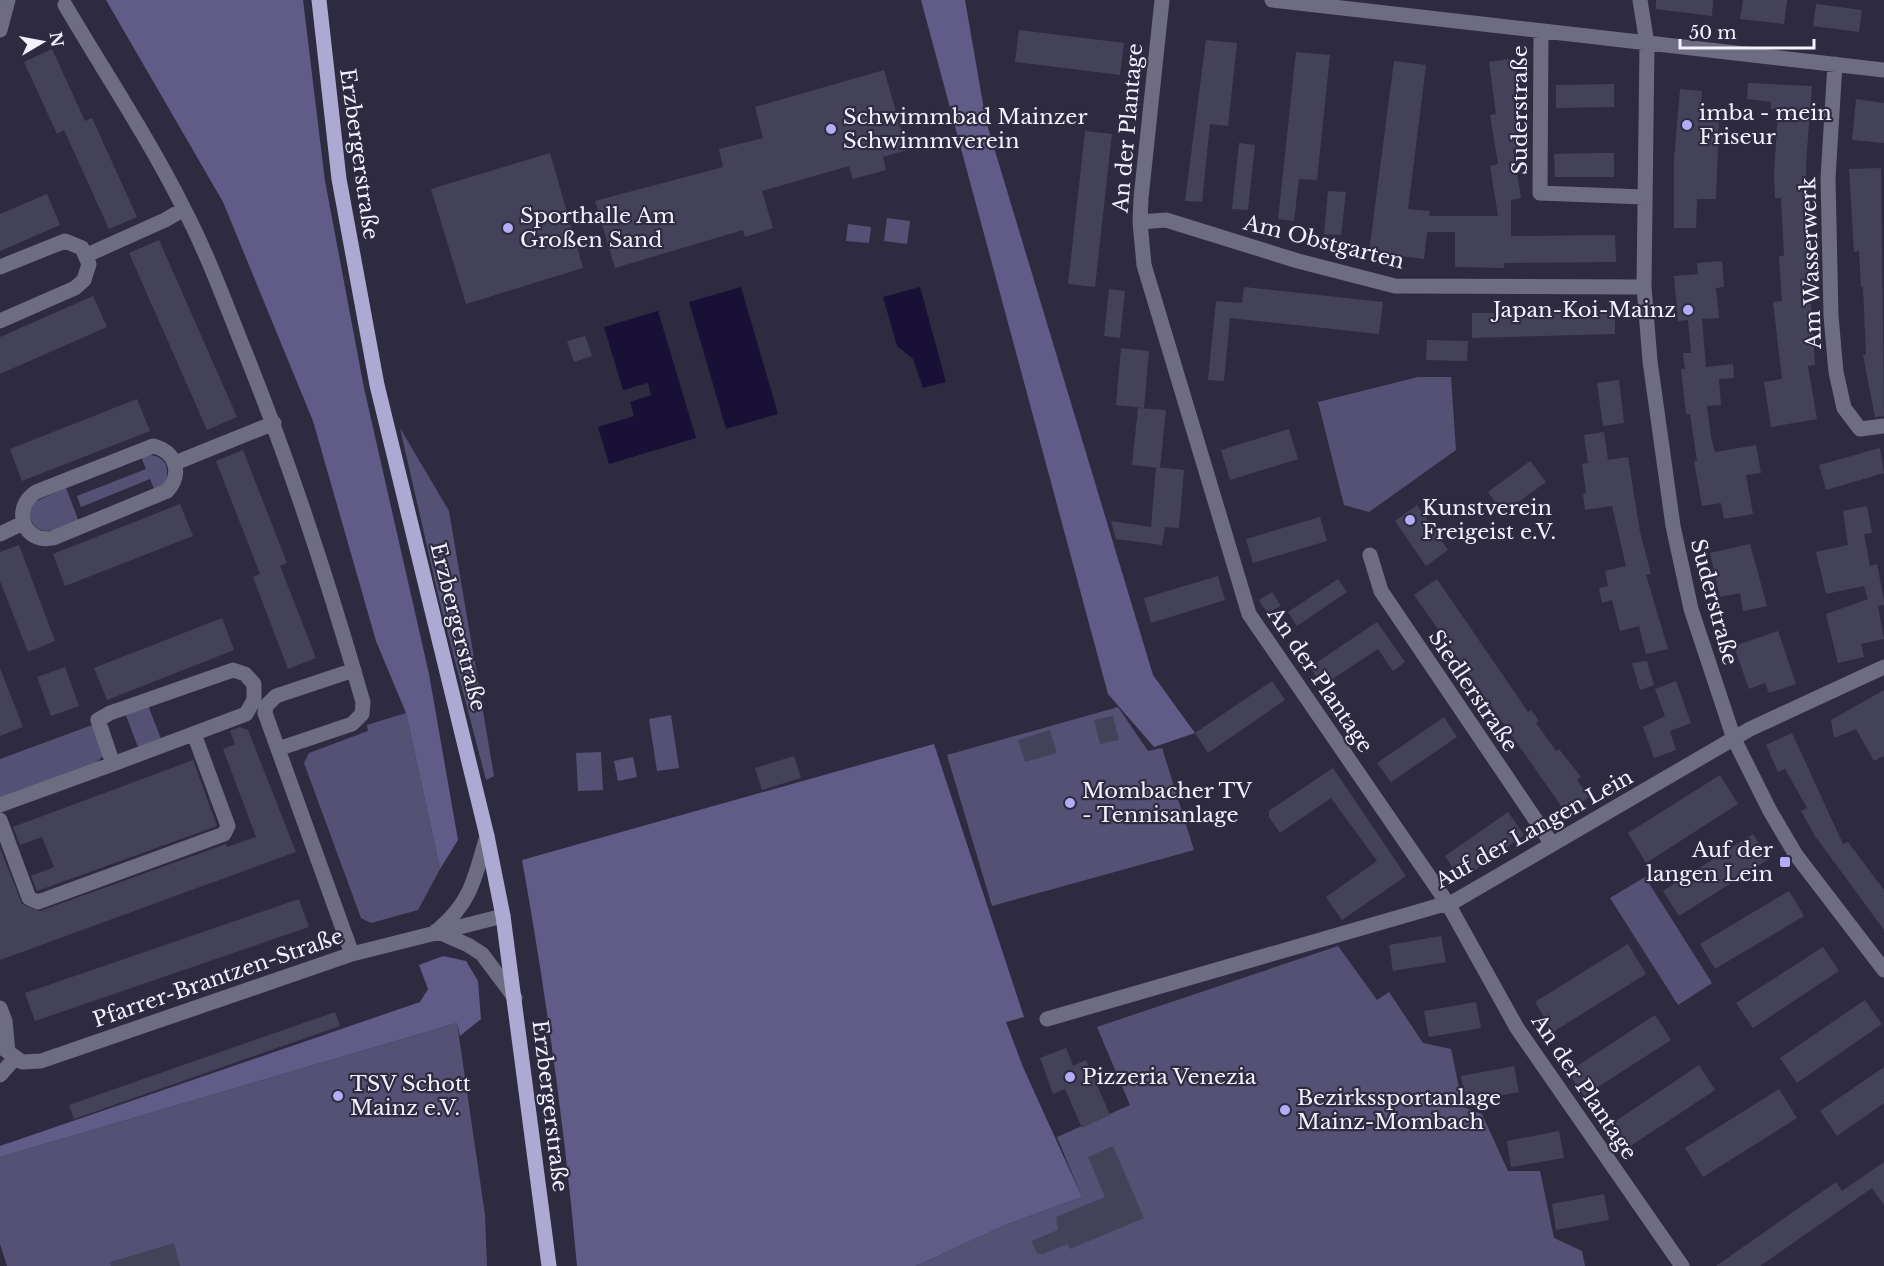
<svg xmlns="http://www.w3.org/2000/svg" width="1884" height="1266" font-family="'Libre Baskerville',serif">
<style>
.green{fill:#555174}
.forest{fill:#605b87}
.water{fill:#191036}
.building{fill:#444259}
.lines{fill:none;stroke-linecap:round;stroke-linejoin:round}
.minor{stroke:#6e6c80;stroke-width:15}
.major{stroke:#aca9d2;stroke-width:15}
.poi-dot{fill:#b5acf8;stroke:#2e2b41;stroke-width:2}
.labels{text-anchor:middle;stroke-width:4.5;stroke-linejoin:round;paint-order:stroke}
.street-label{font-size:21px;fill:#f2f1fd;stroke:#2e2b41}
.poi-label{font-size:21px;fill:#f2f1fd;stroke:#2e2b41;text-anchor:start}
</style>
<rect width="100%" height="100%" fill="#2e2b41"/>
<path class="green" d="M887 218 910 221 907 244 884 241Z
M848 224 871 227 869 243 846 241Z
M1418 377H1451L1456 450 1369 512 1344 505 1318 402Z
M400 428 449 511 494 776 486 780 440 603Z
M150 455C167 457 169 468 166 483L155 491 150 479 81 507 77 496 146 469 141 457Z
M66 488 79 522C60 528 35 542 29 513L34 502Z
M148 705 161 739 138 747 125 713Z
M1118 707 1148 751 1162 748 1194 850 992 906 947 755Z
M406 713 440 869 418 910 371 923 361 918 304 763 309 753 368 731 367 725Z
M671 715 679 768 657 771 649 719Z
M95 724 104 755 96 763 0 799V759Z
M601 752 603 790 578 791 576 753Z
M633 757 637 777 618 781 614 761Z
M1645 877 1712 983 1678 1005 1610 898Z
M1338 946 1377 1000 1389 992 1423 1043 1451 1049 1463 1107 1482 1114 1508 1171H1540L1554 1238 1582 1251 1585 1266H916L1005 1225 1082 1197 1057 1137 1130 1105 1097 1027Z
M457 1023 485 1215 487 1266H7L0 1244V1157Z"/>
<path class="forest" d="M106 0H303L325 181 364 388 429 674 458 840 440 869 406 713 376 641 313 421 223 202Z
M921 0H965L986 121 1153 675 1195 733 1154 747 1108 694Z
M934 744 1024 1017 1006 1022 1023 1067 1082 1197 1005 1225 916 1266H577C565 1130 546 994 522 860Z
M443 956 466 961 478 981 481 1019 460 1036 457 1023 0 1157V1146L420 1002 428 989 419 965Z"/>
<path class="water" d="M741 287 778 414 726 429 689 302Z
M920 287 946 382 923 388 913 359 897 346 883 297Z
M658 311 696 438 609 464 598 427 634 416 630 402 651 395 648 383 623 390 604 327Z"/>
<path class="building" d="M1656 0H1713L1712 16 1656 9Z
M1743 0H1787L1784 24 1740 19Z
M1816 4 1862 10 1859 32 1813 26Z
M1019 30 1124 43 1120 75 1015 62Z
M1206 40 1237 43 1228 126 1210 124 1202 202 1185 201Z
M52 49 85 121 92 118 137 217 109 229 64 130 57 134 24 62Z
M1296 52 1330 55 1317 180 1299 179 1294 221 1278 219Z
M1515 58 1520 96 1513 97 1521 148 1513 149 1521 198 1511 200V236L1615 235 1616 262 1504 263V268L1455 267V232H1427L1424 259 1369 252 1394 61 1426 65 1408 209 1430 211 1429 216H1498L1490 166 1498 164 1490 115 1496 114 1489 62Z
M884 70 907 150 883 157 886 170 853 179 849 166 762 191 773 228 745 237 743 230 615 268 595 201 723 167 719 149 763 138 755 107Z
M1748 83 1812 86 1806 163 1807 240 1815 365 1808 366 1817 419 1771 427 1764 382 1782 379 1773 302 1782 301 1779 256H1784L1781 198H1775L1774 174 1778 109H1771V102L1747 99Z
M1614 84V107L1556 108V85Z
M1680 89 1702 91 1700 119 1719 120 1716 199H1697L1696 228H1674V160Z
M1856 99 1884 103V143L1852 140Z
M1085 131 1112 134 1095 287 1068 284Z
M1239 143 1255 145 1248 210 1232 209Z
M550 153 583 268 466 304 431 189Z
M1599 153H1614V177H1555L1554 154Z
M1881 168 1884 416 1875 417 1863 355H1866L1863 287H1861L1859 251 1854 252 1849 169Z
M1328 191 1346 192 1341 235 1324 234Z
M47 194 60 225 0 251V214Z
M159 240 237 417 207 430 129 253Z
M1722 261 1724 287 1716 288 1719 318 1702 319 1706 367 1733 364 1734 378 1719 379 1721 405 1707 406 1711 437 1715 452 1756 445 1761 473 1746 475 1753 514 1724 519 1721 503 1702 506 1694 461H1697L1690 414H1686L1681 369H1685L1683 353H1691L1688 320 1678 321 1674 276 1698 274 1697 263Z
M1244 287 1383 302 1379 334 1230 318 1224 381 1208 380 1216 301 1242 303Z
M1109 289 1125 291 1120 338 1104 336Z
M93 296 107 327 0 374V337Z
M1546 308H1615V334L1472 338V313H1546Z
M585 336 592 356 574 362 567 341Z
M1427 340 1468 341 1467 361 1426 360Z
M1121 348 1149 351 1144 408 1116 405Z
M1619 380 1624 423 1603 426 1597 383Z
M137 399 150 431 22 481 10 449Z
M1138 408 1166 410 1160 468 1132 465Z
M1289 429 1298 459 1230 480 1221 450Z
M1604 432 1608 460 1628 457 1640 532 1651 574 1646 575 1668 649 1646 654 1639 626 1620 631 1612 600 1602 603 1599 588 1608 586 1605 571 1626 566 1612 506 1585 510 1583 494 1586 493 1582 464 1588 463 1584 435Z
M1880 448 1884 473 1826 490 1819 465Z
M243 450 287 563 280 566 316 658 288 669 253 577 260 574 216 461Z
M1530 461 1546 482 1503 513 1488 492Z
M1156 467 1184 470 1179 528 1165 527 1162 545 1116 539 1111 521 1151 527Z
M180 504 193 536 65 586 53 554Z
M1417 505 1448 550 1426 566 1395 521Z
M1867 506 1872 533 1864 534 1870 566 1877 564 1884 600V605L1878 606 1884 639 1861 644 1864 657 1838 663 1826 614 1868 599 1864 586 1826 594 1816 552 1848 545 1843 511Z
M1320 517 1327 541 1253 563 1246 539Z
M1750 544 1767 606 1743 611 1740 593 1720 597 1710 553Z
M19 545 55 641 28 652 0 581V552Z
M1218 576 1225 600 1151 623 1144 598Z
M1338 579 1347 592 1297 626 1288 612Z
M1437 579 1528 712 1531 710 1539 721 1536 723 1556 751 1559 749 1581 777 1577 780 1589 797 1566 813 1414 595Z
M1272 592 1281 606 1267 613 1259 600Z
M222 618 234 650 107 700 94 668Z
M1377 622 1405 662 1393 671 1378 649 1322 686 1310 667Z
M1778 631 1796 684 1769 693 1765 683 1749 689 1734 646Z
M1647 661 1654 685 1640 690 1632 663Z
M65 667 79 706 51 716 37 677Z
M0 668 23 727 0 736Z
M1272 681 1285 700 1208 753 1195 733Z
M1676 681 1691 723 1670 731 1676 750 1654 758 1643 727 1665 716 1655 689Z
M1884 690V756L1874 761 1856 729 1834 738 1831 720Z
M1113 716 1119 740 1100 744 1094 720Z
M1444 717 1457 737 1391 782 1377 763Z
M240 727 248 730 296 852 0 960V848L22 904 40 911 226 844 227 847 256 837 223 749 235 744 230 731Z
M1050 730 1057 753 1025 762 1018 740Z
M1792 733 1843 844 1848 842 1884 890V930L1815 836 1801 811 1807 808 1785 769 1778 772 1766 745Z
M794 756 801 778 762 790 755 768Z
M193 760 217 826 37 891 31 876 54 867 42 837 20 845 13 827Z
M1333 768 1406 876 1342 920 1326 897 1377 861 1331 798 1280 833 1269 817V811Z
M1720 775 1738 804 1646 863 1628 833Z
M1508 812 1524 835 1461 880 1445 856Z
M1753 834 1769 859 1679 916 1663 891Z
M1789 891 1804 916 1715 969 1700 944Z
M299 899 309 927 35 1021 25 993Z
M1441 936 1446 962 1393 971 1389 945Z
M1628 944 1646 974 1553 1032 1535 1002Z
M1823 947 1839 971 1753 1028 1736 1003Z
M1865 1000 1882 1024 1797 1083 1780 1058Z
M1476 1002 1481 1028 1429 1037 1424 1011Z
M335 1012 340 1026 74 1119 69 1105Z
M1655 1015 1671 1040 1584 1096 1568 1072Z
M1066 1048 1073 1066 1086 1060 1110 1115 1082 1128 1065 1089 1053 1094 1040 1058Z
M1699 1065 1715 1090 1629 1147 1613 1123Z
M1514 1066 1519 1092 1466 1102 1461 1076Z
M1884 1067V1103L1837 1136 1820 1111Z
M1779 1089 1797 1118 1703 1177 1685 1148Z
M1559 1131 1564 1158 1511 1167 1507 1141Z
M1113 1146 1144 1218 1070 1249 1067 1244 1043 1254 1037 1253 1031 1241 1058 1230 1056 1217 1105 1197 1088 1157Z
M1884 1162V1205L1872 1188 1760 1266H1716L1836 1182 1842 1191Z
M1604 1194 1609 1220 1556 1230 1552 1204Z
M174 1243 180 1266H111L110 1262Z"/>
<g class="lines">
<path class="minor" d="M1162 0 1141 198 1140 222 1144 265 1249 614 1448 904 1517 1028 1682 1266
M1272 0 1884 70
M1640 0 1647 44 1644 287 1650 361 1673 526 1691 609 1734 739 1770 811 1796 855 1884 970
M65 5C105 73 149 139 184 209 206 251 223 297 241 342 289 460 328 580 363 702L362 714 352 724 278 749
M0 30 8 0
M1541 32 1540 193 1644 197
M1835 64 1828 178 1831 316 1836 372 1844 408 1860 429 1884 426
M1140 222 1166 220 1298 261 1395 286 1644 287
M87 255 165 220 184 209
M0 267 65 241 82 248 89 264 84 280 75 288 0 321
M153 446C176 451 183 474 167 491L53 538C22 544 12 507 36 492Z
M175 463 274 423
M0 534 23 523
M1370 555 1381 591 1552 844
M233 670 245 674 254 684V700L246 714 113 764 98 720 110 713Z
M0 805 113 764
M0 820 29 898 38 902 224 834 228 826 194 734
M439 929C472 901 475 876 487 836
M436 931 468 945 482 954 515 998
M352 954 265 713 266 706 276 696 354 670
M0 1008 5 1021 8 1052
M1047 1019 1455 901 1750 729 1884 667
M0 1046 22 1062 41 1061 352 954 503 916
M0 1075 15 1058"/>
<path class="major" d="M319 0 339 179 377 385 487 836 503 916 549 1266"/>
</g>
<g class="poi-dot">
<circle cx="1687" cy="125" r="6"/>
<circle cx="831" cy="129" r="6"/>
<circle cx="508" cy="228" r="6"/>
<circle cx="1688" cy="310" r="6"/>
<circle cx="1410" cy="520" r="6"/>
<circle cx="1070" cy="803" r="6"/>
<rect x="1779" y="856" width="12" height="12" rx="3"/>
<circle cx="1070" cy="1077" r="6"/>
<circle cx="338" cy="1096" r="6"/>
<circle cx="1285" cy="1110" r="6"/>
</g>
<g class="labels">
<g class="street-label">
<text transform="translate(1520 110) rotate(-90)" y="7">Suderstraße</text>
<text transform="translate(1128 128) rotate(-85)" y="7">An der Plantage</text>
<text transform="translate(359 154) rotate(82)" y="7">Erzbergerstraße</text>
<text transform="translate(1324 242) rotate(14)" y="7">Am Obstgarten</text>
<text transform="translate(1811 263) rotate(-92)" y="7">Am Wasserwerk</text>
<text transform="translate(1714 602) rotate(75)" y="7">Suderstraße</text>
<text transform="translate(458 627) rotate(76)" y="7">Erzbergerstraße</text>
<text transform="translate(1320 680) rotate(56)" y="7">An der Plantage</text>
<text transform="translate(1473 691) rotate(56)" y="7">Siedlerstraße</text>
<text transform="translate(1534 829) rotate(-29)" y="7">Auf der Langen Lein</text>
<text transform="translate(218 978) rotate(-19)" y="7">Pfarrer-Brantzen-Straße</text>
<text transform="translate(1584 1087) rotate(56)" y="7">An der Plantage</text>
<text transform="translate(550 1106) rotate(83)" y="7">Erzbergerstraße</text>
</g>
<g class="poi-label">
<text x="1699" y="120">imba - mein<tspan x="1699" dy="24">Friseur</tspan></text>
<text x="843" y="124">Schwimmbad Mainzer<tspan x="843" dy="24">Schwimmverein</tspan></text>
<text x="520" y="223">Sporthalle Am<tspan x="520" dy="24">Großen Sand</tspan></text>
<text x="1676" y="317" text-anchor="end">Japan-Koi-Mainz</text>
<text x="1422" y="515">Kunstverein<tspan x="1422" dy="24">Freigeist e.V.</tspan></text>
<text x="1082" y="798">Mombacher TV<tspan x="1082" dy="24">- Tennisanlage</tspan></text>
<text x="1773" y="857" text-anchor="end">Auf der<tspan x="1773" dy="24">langen Lein</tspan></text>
<text x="1082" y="1084">Pizzeria Venezia</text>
<text x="350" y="1091">TSV Schott<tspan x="350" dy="24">Mainz e.V.</tspan></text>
<text x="1297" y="1105">Bezirkssportanlage<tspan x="1297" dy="24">Mainz-Mombach</tspan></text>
</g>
</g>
<g transform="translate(42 42) rotate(80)" stroke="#2e2b41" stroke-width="4.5" paint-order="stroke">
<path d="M0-4.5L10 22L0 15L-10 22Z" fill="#f2f1fd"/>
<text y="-9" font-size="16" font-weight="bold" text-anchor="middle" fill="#f2f1fd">N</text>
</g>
<path d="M1680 39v9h134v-9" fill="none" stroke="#f2f1fd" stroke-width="3"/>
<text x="1689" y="39" font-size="18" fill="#f2f1fd" stroke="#2e2b41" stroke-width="4.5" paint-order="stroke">50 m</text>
</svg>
